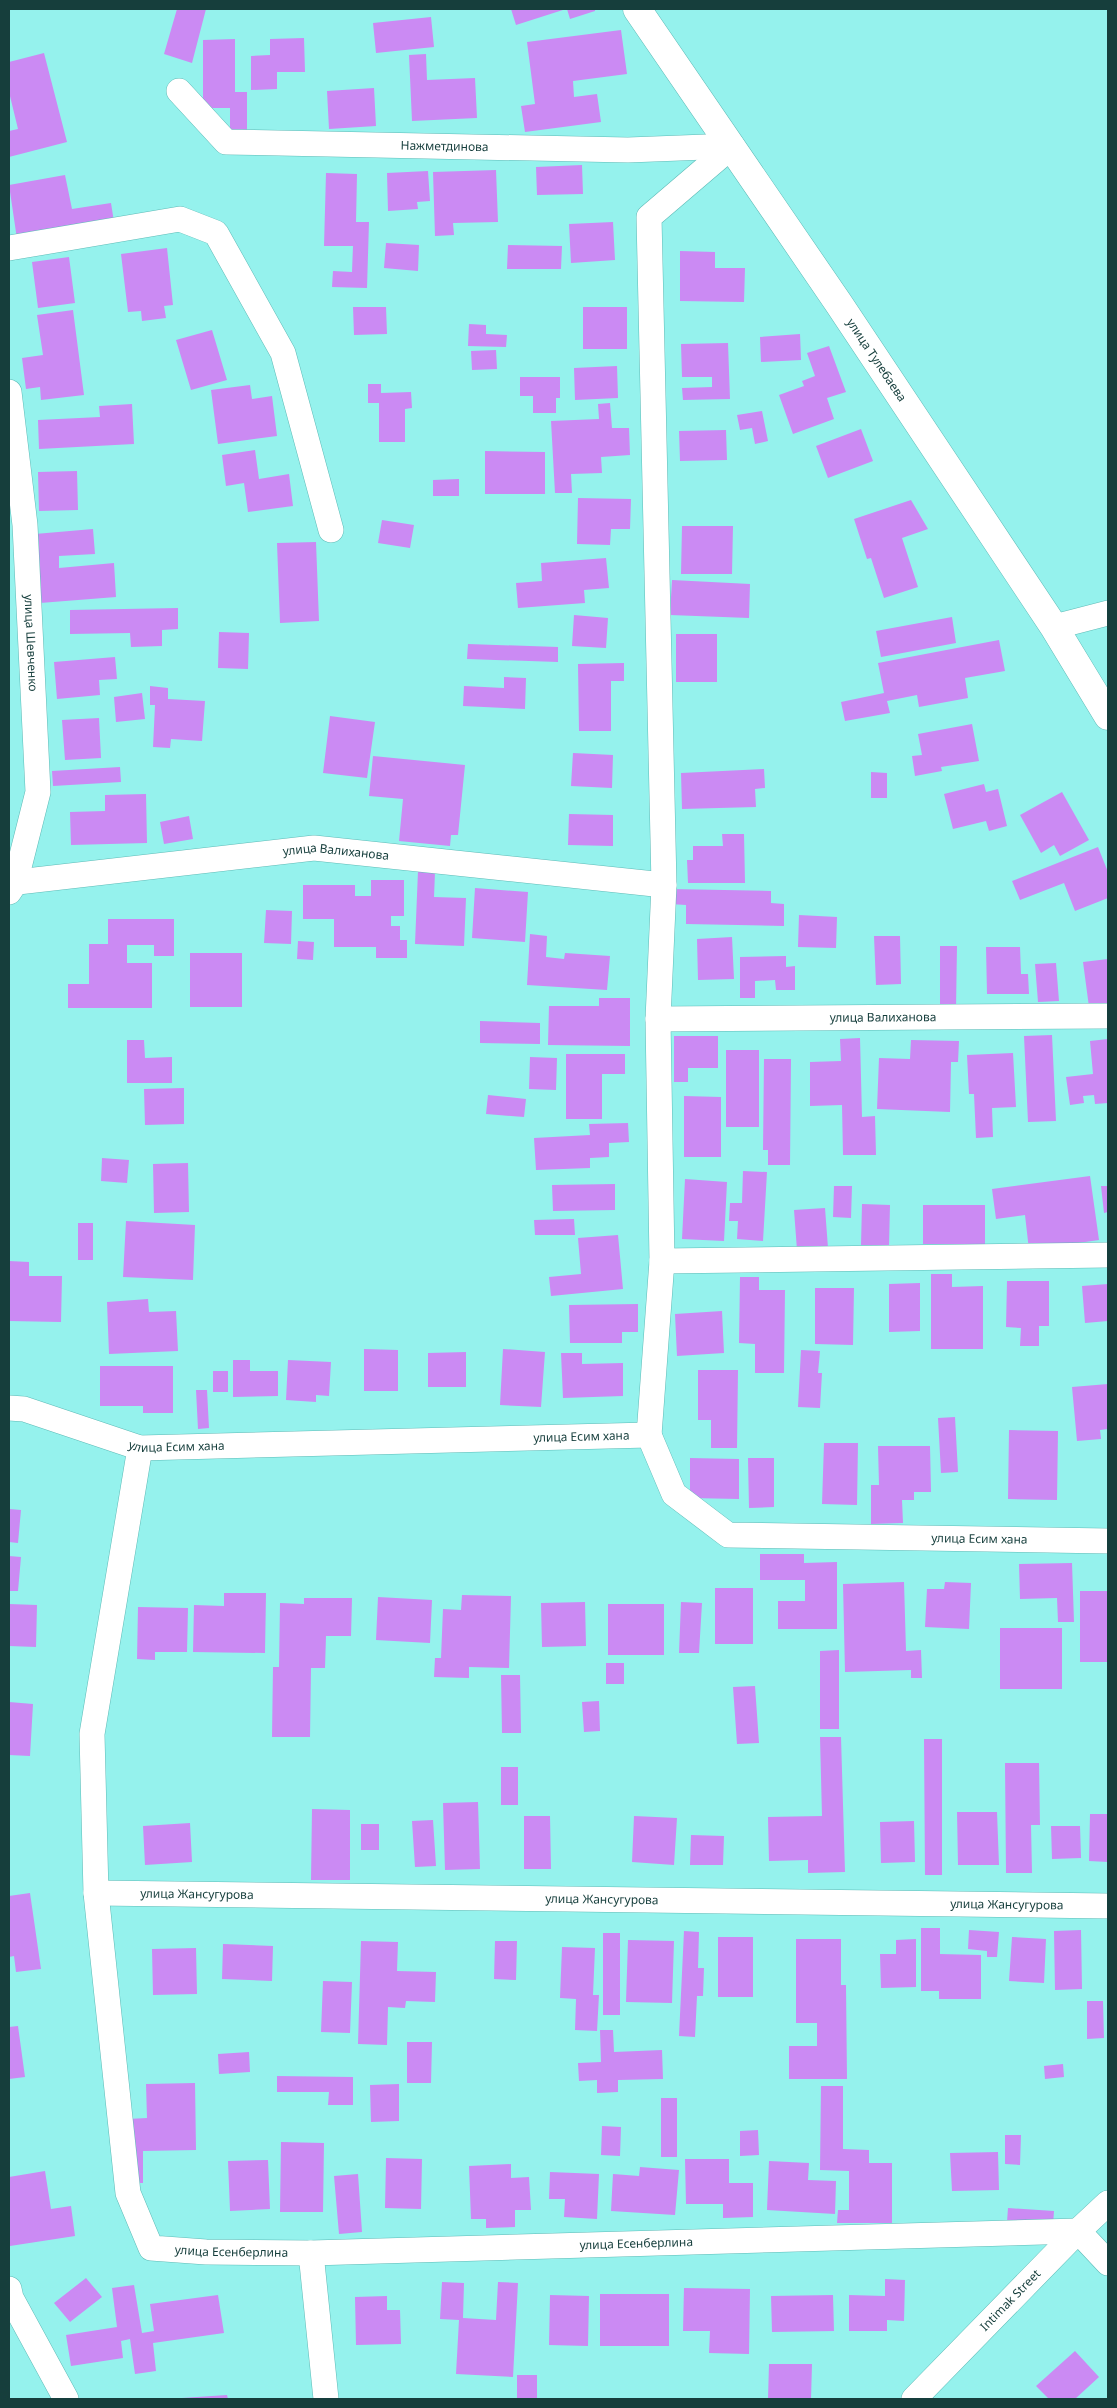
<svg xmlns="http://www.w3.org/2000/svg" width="1117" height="2408" font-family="'Noto Sans',sans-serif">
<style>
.building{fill:#cb8af3}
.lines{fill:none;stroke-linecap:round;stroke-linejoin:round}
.minor-casing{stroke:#5ebbb7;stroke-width:26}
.tertiary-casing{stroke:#5ebbb7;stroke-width:29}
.minor{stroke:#fff;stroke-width:25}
.tertiary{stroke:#fff;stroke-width:28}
.labels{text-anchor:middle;stroke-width:4;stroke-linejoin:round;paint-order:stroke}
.street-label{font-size:12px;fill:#163e3c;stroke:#fff}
</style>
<rect width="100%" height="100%" fill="#95f2ed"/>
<path class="building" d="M177 9H206L192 63 164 54Z
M511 9H566L516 25Z
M567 9H595V11L570 19Z
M431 17 434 47 376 53 373 23Z
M621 30 627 74 573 81 574 97 597 94 601 122 525 132 521 106 535 104 527 42Z
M304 38 305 72H277V89L251 90V56L270 55V39Z
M235 39V92H247V134H230V108H203V40Z
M44 53 67 142 9 157V131L18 129 9 92V62Z
M426 54 427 80 475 78 477 118 412 121 409 55Z
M374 88 376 126 329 129 327 91Z
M582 165 583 194 537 195 536 167Z
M496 170 498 222 453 223 454 235 435 236 433 172Z
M428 171 430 201 417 202 418 209 388 211 387 173Z
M326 173 357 174 356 222H369L367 288 332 287 333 271 352 272 353 246H324Z
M65 175 72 209 111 203 114 222 17 239 9 185Z
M613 222 615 260 571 263 569 224Z
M386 243 419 245 418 271 384 268Z
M508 245 562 246 561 269H507Z
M167 248 173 305 164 306 166 318 142 321 141 311 128 312 121 254Z
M680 251 715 252V268H745L744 302 680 301Z
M69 257 75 303 38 308 32 262Z
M353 307H386L387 334 354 335Z
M583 307H627V349H583Z
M73 310 84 395 41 400 40 387 26 389 22 358 43 355 37 315Z
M469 324 486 325V334L507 335 506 347 468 346Z
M212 330 227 380 191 390 176 340Z
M800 334 801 360 761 362 760 337Z
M728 343 730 399 683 400 682 388 712 387V377H682L681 344Z
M829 346 846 392 827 398 834 419 793 434 779 395 804 386 802 381 815 376 807 353Z
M496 350 497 369 472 370 471 351Z
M617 366 618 398 575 400 574 368Z
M520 377H560V398H556V413H533V396H520Z
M368 384H381V393L411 392 412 408 405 409V442H379V403H368Z
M250 385 252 399 272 396 277 436 218 444 211 390Z
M610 403 612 428H629L630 455 601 457 602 473 571 474 572 493H555L551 421 599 419 598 404Z
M132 404 134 444 39 449 38 420 100 417 99 406Z
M762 411 768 441 755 444 752 428 740 430 737 415Z
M861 429 873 461 828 478 816 446Z
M726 430 727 460 680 461 679 431Z
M255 450 259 479 289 474 293 506 248 512 244 483 226 486 222 455Z
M485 451 545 452V494H485Z
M77 471 78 510 39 511 38 472Z
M459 479V496H433V480Z
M578 498 631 499 630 529H611L610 545 577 544Z
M911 500 928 529 902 538 918 587 884 598 871 558 867 559 854 519Z
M382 520 414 525 410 548 378 543Z
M682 526H733L732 574H681Z
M93 529 95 554 59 556V568L114 563 116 597 40 603 35 534Z
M316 542 319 621 280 623 277 543Z
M606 558 609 588 584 590 585 603 518 608 516 583 542 581 541 563Z
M672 580 750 584 749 618 670 615Z
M178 608V629L162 630V646L131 647 130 633 70 634V610Z
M574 615 608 618 606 648 572 646Z
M952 617 956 643 881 657 876 631Z
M219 632 249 633 248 669 218 668Z
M676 634H717V682H676Z
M999 640 1005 671 965 678 968 698 919 707 917 695 887 701 890 713 845 721 841 702 884 693 878 663Z
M468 644 558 647V662L467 659Z
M115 657 117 679 99 680 100 695 57 699 54 662Z
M624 663V681H611V731H579L578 664Z
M504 677 526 678 525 709 463 706 464 686 504 688Z
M150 686 168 688V699L205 701 202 741 171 739 170 748 153 747 155 705H150Z
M142 693 145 719 116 722 114 697Z
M330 716 375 722 367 778 323 773Z
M99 718 101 758 65 760 62 720Z
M972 724 979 761 941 767 942 771 915 776 912 756 922 755 918 734Z
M573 753 613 755 612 788 571 786Z
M373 756 465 765 458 835H451L450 846 399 841 403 799 369 796Z
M120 767 121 782 53 786 52 771Z
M764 769 765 788 755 789 756 807 682 809 681 773Z
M871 772 887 773V798H871Z
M984 784 986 792 998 789 1007 826 989 831 986 821 953 829 944 794Z
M1062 792 1089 840 1060 856 1054 845 1041 853 1020 815Z
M146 794 147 843 71 845 70 812 105 811V795Z
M569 814 613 815V846L568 845Z
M189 816 193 839 164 844 160 822Z
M722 834H744L745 883H688L687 860H693V846H723Z
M1098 847 1108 872V898L1075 911 1064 883 1020 900 1012 881Z
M418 871 435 872 434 897 466 898 464 946 415 944Z
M371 880H404V916H391V926H400V940H407V958H376V947H334V919H303V885H355V896H371Z
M475 888 528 892 525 942 472 938Z
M670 889 771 891V903L784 904V926L686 924V905L670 904Z
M266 910 292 911 291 944 264 943Z
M799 915 837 917 836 948 798 947Z
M108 919H174V956H154V945H127V963H152V1008H68V984H89V944H108Z
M530 934 547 936 546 957 564 959 565 953 610 956 607 990 527 985Z
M874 936H900L901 984 876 985Z
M732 937 734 979 698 980 697 939Z
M298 941 314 942 313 960 297 959Z
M940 946H957L956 1009H940Z
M986 947H1020L1021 974H1028L1029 994H987Z
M190 953H242V1007H190Z
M786 956V967L795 966V990H776L775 980 755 981V998H740V957Z
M1108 959V1005L1089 1007 1083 962Z
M1056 963 1059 1001 1038 1002 1035 964Z
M599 998H630V1046L548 1045 549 1006H599Z
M480 1021 540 1023V1044L480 1043Z
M1052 1035 1056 1121 1028 1122 1024 1036Z
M674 1036H718V1068H688V1082H674Z
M860 1038 862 1117 875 1116 876 1155H843L842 1105 810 1106V1062L841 1061 840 1039Z
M1108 1039V1103L1095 1104 1094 1095 1083 1096 1084 1103 1070 1105 1066 1077 1093 1074 1090 1041Z
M127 1040H144L145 1058 172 1057V1083H127Z
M911 1040 959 1041 958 1062H951L950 1112 877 1109 879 1058 910 1059Z
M726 1050H759V1127H726Z
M1013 1053 1016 1107 992 1108 993 1137 976 1138 974 1094H969L967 1055Z
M566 1054H625V1074H602V1119H566Z
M530 1057 557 1058 556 1090 529 1089Z
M764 1059H791L790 1165H768V1150H763Z
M184 1088V1124L145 1125 144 1089Z
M488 1095 526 1099 524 1117 486 1114Z
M684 1096 721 1097V1157H684Z
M628 1123 629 1142 609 1143V1157L590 1158V1168L536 1170 534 1138 590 1135 589 1124Z
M102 1158 129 1160 127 1183 101 1181Z
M188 1163 189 1212 154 1213 153 1164Z
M743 1171 767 1172 763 1241 737 1239 738 1221H729L730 1203H742Z
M1090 1176 1099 1240 1029 1250 1025 1215 996 1219 992 1189Z
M685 1179 727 1182 724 1241 682 1239Z
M615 1184V1210L553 1211 552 1185Z
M834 1186H852L851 1218 833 1217Z
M1101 1186H1108V1212L1104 1213Z
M862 1204 890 1205 889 1246 861 1245Z
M923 1205H985V1244H923Z
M825 1208 828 1248 797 1250 794 1210Z
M574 1219 575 1235H535L534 1220Z
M126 1221 195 1225 193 1280 123 1277Z
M78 1223H93V1260H78Z
M618 1235 623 1289 551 1296 549 1277 581 1274 578 1238Z
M9 1261 29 1262V1276H62L61 1322 9 1321Z
M931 1274H952V1287L983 1286V1349H931Z
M740 1277H759V1290H785L784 1373H755V1344L739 1343Z
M1007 1281H1049V1326H1039V1346H1020L1021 1328 1006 1327Z
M920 1283V1331L889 1332V1284Z
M1108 1284V1321L1085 1323 1082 1286Z
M815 1288H854L853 1345 815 1344Z
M148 1299 149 1312 176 1311 178 1351 109 1354 107 1302Z
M638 1304V1332H622V1343H570L569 1305Z
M722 1311 724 1353 677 1356 675 1314Z
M364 1349 398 1350V1391H364Z
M503 1349 545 1352 541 1407 500 1405Z
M801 1350 820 1351 818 1373H822L820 1408 798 1407Z
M466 1352V1387H428V1353Z
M561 1353H582V1364L623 1363V1396L563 1398Z
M233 1360H250V1371H278V1396L233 1397Z
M288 1360 331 1362 329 1396 316 1395V1402L286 1400Z
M100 1366H173V1413H143V1406H100Z
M698 1370H738L737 1448H711V1420H698Z
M213 1371H228V1392H213Z
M1108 1384V1429L1100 1430 1101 1439 1077 1441 1072 1387Z
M196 1390H207L209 1428 198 1429Z
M955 1417 958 1472 941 1473 938 1418Z
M1009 1430 1058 1431 1057 1500 1008 1499Z
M824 1443H858L857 1505 822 1504Z
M878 1446H930L931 1492H914V1500H902L903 1523 871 1524V1485H879Z
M690 1458 739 1459V1499L690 1498Z
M748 1458H774V1507L749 1508Z
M9 1509 21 1510 18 1543 9 1542Z
M760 1554H804V1563L837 1562V1629H778V1601H805V1580H760Z
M9 1556 21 1557 18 1591H9Z
M1072 1563 1074 1622H1058L1057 1598 1020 1599 1019 1564Z
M904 1582 906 1651 921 1650 922 1678H911V1670L845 1672 843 1584Z
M945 1582 971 1583 969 1629 925 1627 927 1589H944Z
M715 1588H753V1644H715Z
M1080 1591H1108V1662H1080Z
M224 1593H266L265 1653 193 1652 194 1605 224 1606Z
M462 1595 511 1596 509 1668 469 1667V1678L434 1677 435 1658H441L443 1609 461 1610Z
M378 1597 432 1600 430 1643 376 1640Z
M304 1598H352L351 1636H326L325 1668H311L310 1737H272L273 1667H279L280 1603 304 1604Z
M585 1602 586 1646 542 1647 541 1603Z
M681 1602 702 1603 699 1653H679Z
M9 1604 37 1605 36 1647 9 1646Z
M608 1604H664V1655H608Z
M138 1607 188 1608 187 1652H155V1660L137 1659Z
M1000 1628H1062V1689H1000Z
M839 1650V1729H820V1651Z
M606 1663H624V1684H606Z
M501 1675H520L521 1733H502Z
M755 1686 759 1743 737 1744 733 1687Z
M599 1701 600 1731 584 1732 582 1702Z
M9 1702 33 1704 30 1756 9 1755Z
M820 1737H841L845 1872 808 1873V1860L769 1861 768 1817 822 1816Z
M924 1739H942V1875H925Z
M1005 1763H1039L1040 1825H1031L1032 1873H1006Z
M501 1767H518V1805H501Z
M478 1802 480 1869 445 1870 443 1803Z
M312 1809 350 1810V1880H311Z
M957 1812H997L999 1865H958Z
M1090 1814H1108V1862L1089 1861Z
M524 1816H550L551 1869H524Z
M634 1816 677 1818 674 1865 632 1862Z
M433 1820 436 1866 415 1867 412 1821Z
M914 1821 915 1862 881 1863 880 1822Z
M190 1823 192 1862 145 1865 143 1826Z
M361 1824H379V1850H361Z
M1051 1826H1080L1081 1858 1052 1859Z
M691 1835 724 1836 723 1865H690Z
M30 1893 41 1969 16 1972 14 1956 9 1957V1896Z
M921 1928H940V1954L981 1955V1999H939V1991H921Z
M969 1930 999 1932 997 1957H987V1951L968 1949Z
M1081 1930 1082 1989 1055 1990 1054 1931Z
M684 1931 699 1932 698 1968H704L703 1996H697L695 2037 679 2036Z
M603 1933H620V2015H603Z
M718 1937H753V1997H718Z
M1012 1937 1046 1939 1044 1983 1009 1981Z
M796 1939H841V1985H846L847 2079H789V2046H817V2023H796Z
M916 1939V1987L881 1988 880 1954H896V1940Z
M628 1940 674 1941 672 2003 626 2002Z
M361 1941 398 1942 397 1971 436 1972 435 2002 406 2001 405 2008 388 2007 387 2045 358 2044Z
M495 1941H517L516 1980 494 1979Z
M223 1944 273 1946 272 1981 222 1979Z
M562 1947 595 1948 593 1995H599L597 2031 575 2030 576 1999 560 1998Z
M196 1948 197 1994 153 1995 152 1949Z
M323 1981 352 1982 350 2033 321 2032Z
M1087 2001H1103L1104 2038 1087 2039Z
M18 2026 25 2077 9 2079V2027Z
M600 2030H613L614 2052 662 2050 663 2079 618 2080V2092L597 2093V2080L579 2081 578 2063 601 2062Z
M407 2042H432L431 2083H407Z
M249 2052 250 2072 219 2074 218 2054Z
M1063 2064 1064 2077 1045 2079 1044 2066Z
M277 2076 353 2077V2105H328L329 2092H277Z
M195 2083 196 2150 143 2151V2183H129L128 2119 147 2118 146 2084Z
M399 2084V2121L371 2122 370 2085Z
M821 2086H843V2149L869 2150V2163H892V2223H837L838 2210H849V2171L820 2170Z
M661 2098H677V2157H661Z
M602 2126 621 2127 620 2156 601 2155Z
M758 2130 759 2155 740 2156V2131Z
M1005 2135H1021L1020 2165 1005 2164Z
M281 2142 324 2143 323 2212H280Z
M998 2152 999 2190 952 2191 950 2153Z
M386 2158 422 2159 421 2209 385 2208Z
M685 2159H729V2183H753V2217L723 2218V2204H686Z
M268 2160 270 2209 230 2211 228 2161Z
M769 2161 809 2163 808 2180 836 2181 835 2214 767 2210Z
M511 2164V2178L529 2177 531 2210H515V2227L486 2228V2219H471L469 2166Z
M640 2167 679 2170 675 2215 611 2211 613 2174 639 2176Z
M45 2171 51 2209 71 2206 75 2236 10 2246 9 2177Z
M550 2172 599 2174 597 2219 564 2217 565 2199H549Z
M358 2174 362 2232 339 2234 334 2176Z
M1008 2208 1054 2211 1053 2225 1007 2222Z
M86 2278 102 2297 70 2322 54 2303Z
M885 2279 905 2280 904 2321 887 2320V2331H849V2295L885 2296Z
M442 2282 464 2283 463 2318 496 2320 498 2282 518 2283 513 2377 456 2374 459 2320 440 2319Z
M134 2285 142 2333 154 2331 150 2304 218 2295 224 2333 153 2343 156 2371 135 2374 130 2339 121 2341 123 2358 71 2366 66 2335 117 2327 112 2288Z
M684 2288 750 2289 749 2354 709 2353 710 2331H683Z
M600 2294H669V2346H600Z
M550 2295 589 2296 588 2346 549 2345Z
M833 2295 834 2331 772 2332 771 2296Z
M387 2296V2310H400L401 2344 356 2345 355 2297Z
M1075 2351 1099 2377 1075 2399H1049L1036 2386Z
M769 2364H812L811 2399H768Z
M517 2375H537V2399H517Z
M227 2395 228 2399H182V2398Z"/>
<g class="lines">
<defs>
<g id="minor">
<path id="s1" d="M179 91 226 142 628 150 732 146"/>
<path d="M9 248 180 219 216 233 283 353 331 530"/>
<path id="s2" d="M9 392 25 525 38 792 15 883 9 892"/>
<path d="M1054 627 1108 613"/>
<path id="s3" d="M9 883 314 848 664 885"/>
<path id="s4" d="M658 1019 1108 1016"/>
<path d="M662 1261 1108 1255"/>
<path id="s5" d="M9 1408 24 1409 140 1448 649 1435 674 1494 728 1535 1108 1541"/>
<path d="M649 1435 662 1261 658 1019 664 885 649 217 732 146"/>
<path id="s6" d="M140 1448 92 1734 96 1893 128 2193 151 2248 206 2252 311 2253 1078 2231 1108 2263"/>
<path id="s7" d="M96 1893 1108 1906"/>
<path d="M311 2253 326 2399"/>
<path d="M9 2289 11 2298 66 2399"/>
<path id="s8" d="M914 2399 1078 2231 1108 2203"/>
</g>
<g id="tertiary">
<path id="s9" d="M637 9 839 304 1054 627 1108 716"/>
</g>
</defs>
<use href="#minor" class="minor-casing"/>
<use href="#tertiary" class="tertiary-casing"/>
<use href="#minor" class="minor"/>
<use href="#tertiary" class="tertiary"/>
</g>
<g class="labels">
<g class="street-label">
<text dy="4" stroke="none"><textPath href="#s1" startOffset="288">Нажметдинова</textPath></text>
<text dy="4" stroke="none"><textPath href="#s9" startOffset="425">улица Тулебаева</textPath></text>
<text dy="4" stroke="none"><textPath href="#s2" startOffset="252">улица Шевченко</textPath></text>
<text dy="4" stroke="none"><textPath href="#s3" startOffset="329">улица Валиханова</textPath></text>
<text dy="4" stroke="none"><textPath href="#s4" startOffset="225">улица Валиханова</textPath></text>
<text dy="4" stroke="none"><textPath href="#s5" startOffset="579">улица Есим хана</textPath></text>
<text dy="4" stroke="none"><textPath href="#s5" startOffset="174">улица Есим хана</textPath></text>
<text dy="4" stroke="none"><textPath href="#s5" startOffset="1030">улица Есим хана</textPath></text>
<text dy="4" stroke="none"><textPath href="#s7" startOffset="101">улица Жансугурова</textPath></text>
<text dy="4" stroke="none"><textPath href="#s7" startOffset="506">улица Жансугурова</textPath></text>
<text dy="4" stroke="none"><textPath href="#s7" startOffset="911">улица Жансугурова</textPath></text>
<text dy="4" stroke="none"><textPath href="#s6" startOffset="1296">улица Есенберлина</textPath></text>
<text dy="4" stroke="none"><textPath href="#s6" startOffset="891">улица Есенберлина</textPath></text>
<text dy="4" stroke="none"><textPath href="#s8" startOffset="138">Intimak Street</textPath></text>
</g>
</g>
<rect width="1117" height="2408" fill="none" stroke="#163e3c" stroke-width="20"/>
</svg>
